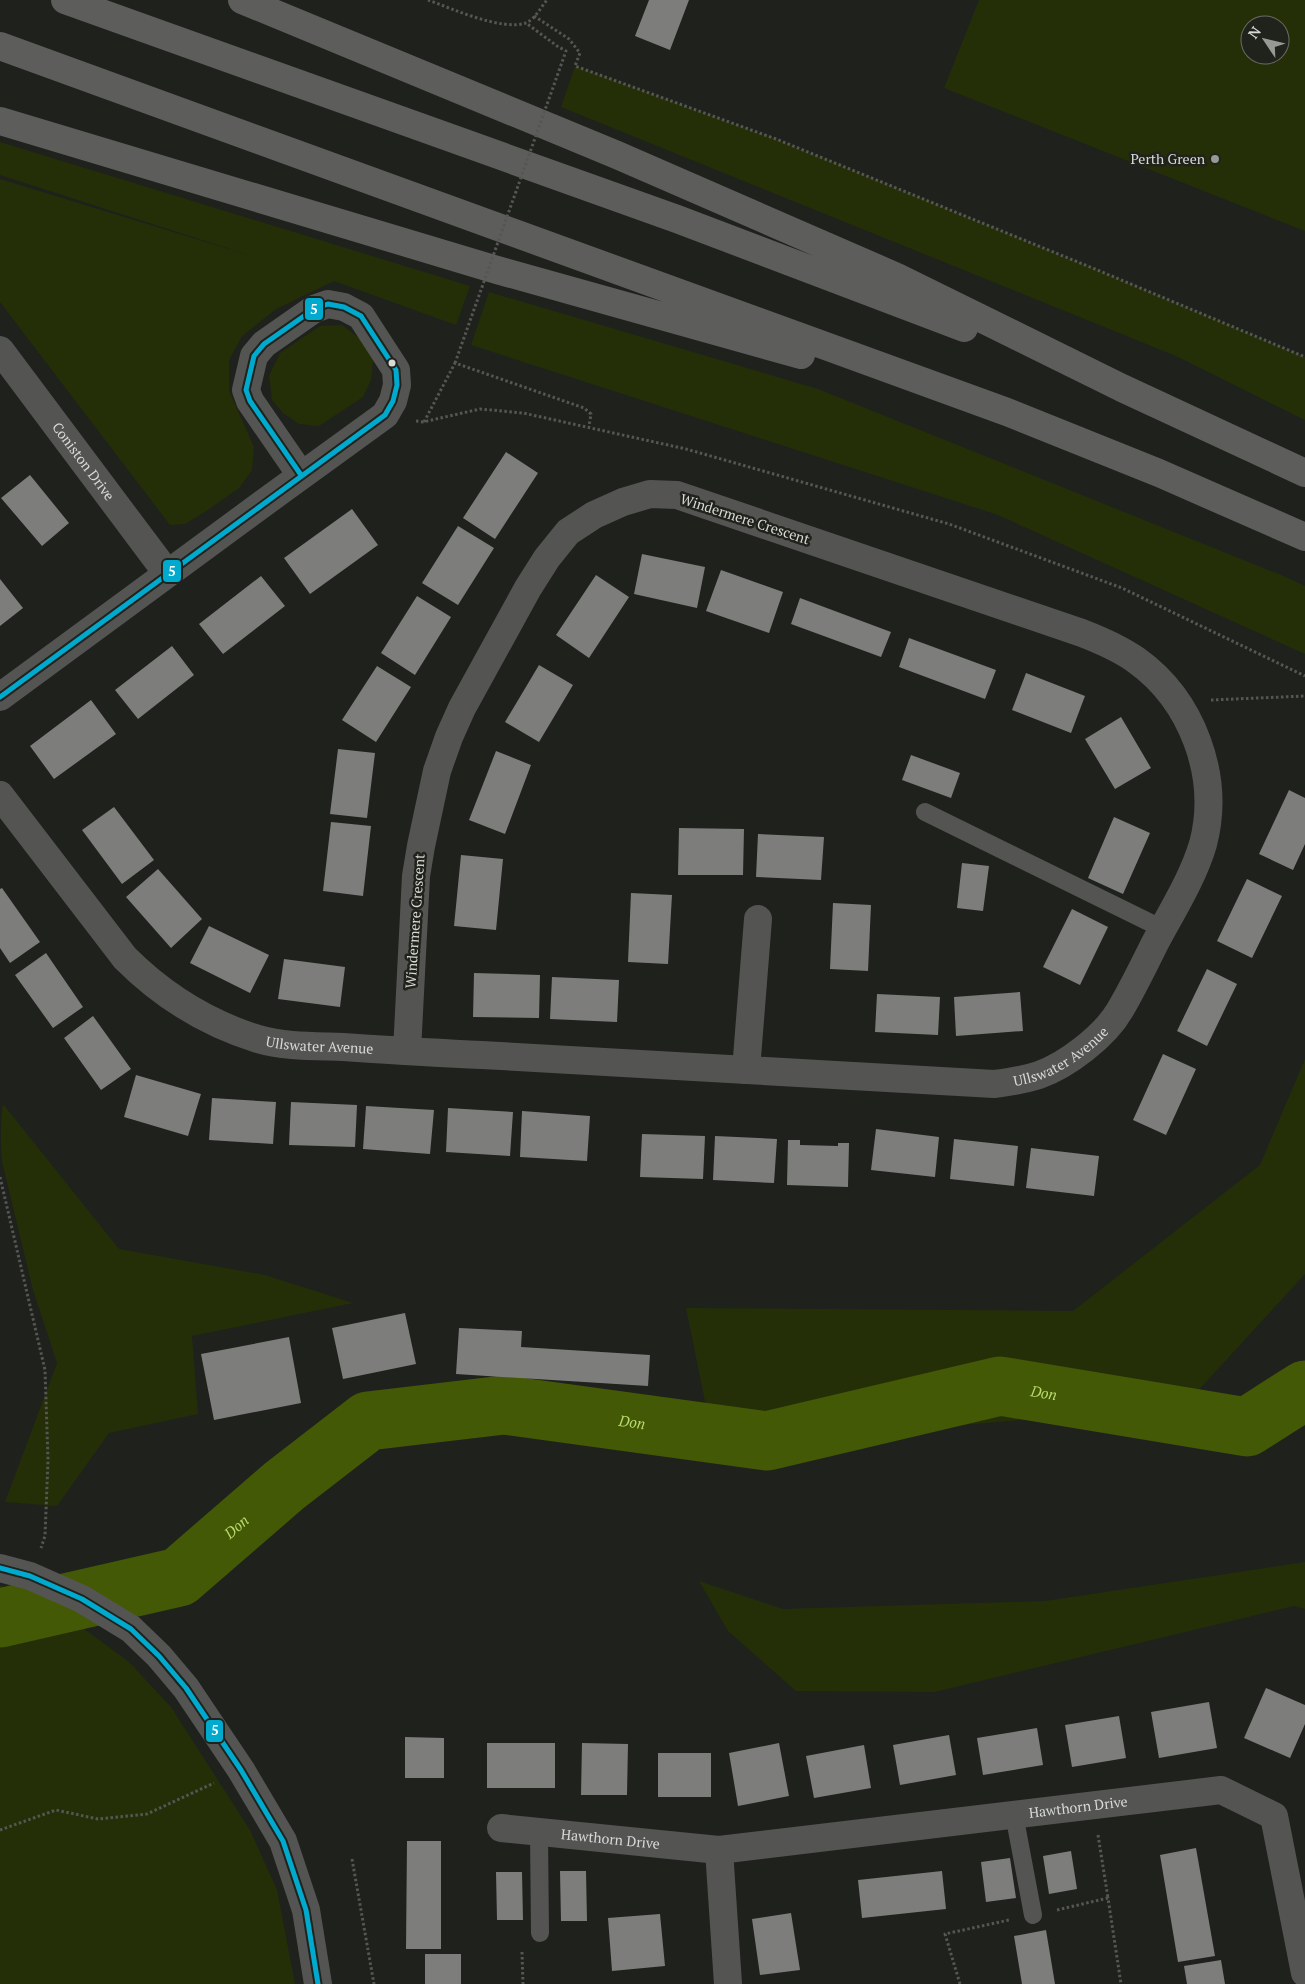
<svg xmlns="http://www.w3.org/2000/svg" width="1305" height="1984" font-family="'PT Serif',serif">
<style>
.green{fill:#242f07;fill-rule:evenodd}
.lines{fill:none;stroke-linecap:round;stroke-linejoin:round}
.river{stroke:#445905;stroke-width:59}
.building{fill:#7d7e7c}
.path{stroke:#565654;stroke-width:3;stroke-dasharray:2.5 2.5;stroke-linecap:butt}
.service{stroke:#545553;stroke-width:18}
.minor{stroke:#545553;stroke-width:28}
.tertiary{stroke:#545553;stroke-width:28}
.trunk{stroke:#5d5e5c;stroke-width:28}
.path-bridge{stroke:#565654;stroke-width:3;stroke-dasharray:2.5 2.5;stroke-linecap:butt}
.bus-1-casing{stroke:#20221c;stroke-width:9}
.bus-1{stroke:#00a9ce;stroke-width:5}
.poi-dot{fill:#979995;stroke:#20221c;stroke-width:2}
.bus-dot{fill:#d8dad6;stroke:#20221c;stroke-width:2}
.labels{text-anchor:middle;stroke-width:5;stroke-linejoin:round;paint-order:stroke}
.poi-label{font-size:14px;fill:#d8dad6;stroke:#20221c;text-anchor:end}
.street-label{font-size:14px;fill:#d8dad6;stroke:#20221c}
.water-label{font-size:15px;font-style:italic;fill:#b7da6f;stroke:#20221c}
.line-badge{stroke:#20221c;stroke-width:2}
.badge-label{font-size:14px;text-anchor:middle;font-weight:bold;fill:#fff}
</style>
<rect width="100%" height="100%" fill="#1f211d"/>
<path class="green" d="M979 0H1305V231L944 88ZM1250 25H1280V55H1250Z
M575 66 776 139 1095 269 1305 357V420L1176 356 561 107Z
M0 142 470 286 456 325 334 281 276 309 242 336 229 360V391L254 447 252 470 239 488 208 510 185 524 170 525 0 302V179L255 257 0 175Z
M489 292 818 389 1281 575 1305 586V654L998 515 471 345Z
M342 325 364 342 373 360 371 380 363 397 319 426 299 424 283 413 272 400 269 376 280 353 320 326Z
M1305 1059V1274L1184 1406 714 1446 686 1308 1073 1311 1260 1165Z
M3 1104 119 1249 265 1275 353 1303 192 1336 198 1414 109 1433 57 1506 5 1502 57 1363 33 1290 4 1170C0 1157 0 1119 3 1104Z
M1305 1562V1609L1294 1606 934 1692 796 1691 728 1631 699 1581 783 1609 1045 1601Z
M0 1585 59 1611 128 1661 171 1707 250 1830 277 1890 295 1984H0Z"/>
<g class="lines">
<path class="river" id="s1" d="M0 1618 179 1577 284 1486 368 1421 504 1405 767 1441 1000 1386 1247 1427 1305 1390"/>
</g>
<path class="building" d="M649 0H689L670 50 635 36Z
M506 452 538 473 495 539 463 518Z
M30 475 69 523 42 546 1 498Z
M352 509 378 545 310 594 284 558Z
M458 526 494 548 458 605 422 583Z
M642 554 705 567 697 608 634 594Z
M721 570 783 592 769 633 706 611Z
M596 575 629 597 589 658 556 635Z
M261 576 285 606 223 654 199 624Z
M0 579 23 608 0 626Z
M417 596 451 617 415 675 381 653Z
M800 598 891 632 881 657 791 624Z
M909 638 996 670 985 699 899 667Z
M172 646 194 675 138 719 115 690Z
M539 665 573 685 539 742 505 722Z
M377 666 411 687 376 742 342 720Z
M1026 673 1085 696 1071 733 1012 710Z
M91 700 116 734 54 779 30 746Z
M1121 717 1151 768 1115 789 1085 739Z
M338 749 375 753 367 818 330 814Z
M496 751 531 765 505 834 469 820Z
M911 755 960 773 951 798 902 780Z
M1289 790 1305 798V844L1293 870 1259 854Z
M114 807 154 860 122 884 82 830Z
M1114 817 1150 833 1123 894 1088 878Z
M331 822 371 826 363 896 323 891Z
M679 828 744 829 743 875H678Z
M758 834 824 837 821 880 756 877Z
M461 855 503 859 496 930 454 926Z
M962 863 989 866 983 911 957 908Z
M158 869 202 919 171 948 126 897Z
M1247 879 1282 896 1252 958 1217 941Z
M2 888 40 942 10 963 0 948V889Z
M631 893 672 895 668 964 628 962Z
M833 903 871 905 868 971 830 969Z
M1072 909 1108 927 1080 985 1043 967Z
M209 926 269 955 250 993 190 963Z
M46 953 83 1007 53 1028 15 975Z
M284 959 345 967 340 1007 278 999Z
M1207 969 1237 984 1207 1046 1177 1031Z
M474 973 540 975 539 1018 473 1017Z
M552 977 619 980 617 1022 550 1019Z
M1020 992 1023 1031 956 1036 954 997Z
M877 994 940 997 938 1035 875 1032Z
M93 1016 131 1069 101 1090 64 1038Z
M1163 1054 1196 1069 1166 1135 1133 1120Z
M136 1075 201 1094 188 1136 124 1117Z
M212 1098 276 1102 273 1144 209 1140Z
M291 1102 357 1105 355 1147 289 1145Z
M366 1106 434 1110 430 1154 363 1149Z
M448 1108 513 1112 510 1156 446 1152Z
M522 1111 590 1116 587 1161 520 1157Z
M876 1129 939 1137 935 1177 871 1170Z
M642 1134 705 1136 703 1179 640 1177Z
M715 1136 777 1139 774 1183 713 1180Z
M954 1139 1018 1146 1014 1186 950 1179Z
M788 1140H800V1145L838 1146V1143H849L848 1187 787 1185Z
M1031 1148 1099 1156 1094 1196 1026 1188Z
M405 1313 416 1364 343 1379 332 1328Z
M459 1328 522 1331 521 1347 650 1355 648 1386 456 1374Z
M289 1337 301 1403 214 1420 201 1354Z
M1266 1688 1305 1705V1724L1290 1758 1244 1738Z
M1209 1702 1217 1748 1159 1758 1151 1712Z
M1119 1716 1126 1758 1072 1767 1065 1725Z
M1037 1728 1043 1765 983 1775 977 1738Z
M949 1735 956 1775 900 1785 893 1745Z
M405 1737 444 1738V1778H405Z
M487 1743H555V1788H487Z
M582 1743 628 1744 627 1795H581Z
M779 1743 789 1796 738 1806 729 1753Z
M864 1745 871 1788 814 1798 806 1756Z
M658 1753H711V1797H658Z
M407 1841H441V1949H406Z
M1196 1848 1215 1956 1178 1962 1160 1855Z
M1071 1851 1077 1889 1049 1894 1043 1856Z
M1010 1858 1016 1898 986 1902 981 1862Z
M560 1871H586L587 1921H561Z
M942 1871 946 1909 862 1918 858 1880Z
M496 1872H522L523 1920H497Z
M791 1913 800 1970 760 1975 752 1919Z
M660 1914 665 1966 612 1971 608 1918Z
M1046 1930 1055 1984H1022L1014 1936Z
M425 1954H461V1984H425Z
M1221 1960 1225 1984H1187L1184 1966Z"/>
<g class="lines">
<path class="path" d="M428 0C453 9 501 31 526 23 535 19 541 7 547 0
M534 16 569 39 580 53 575 66 776 139 1095 269 1305 357
M416 421 423 422 480 409 523 413 686 449 949 524 1122 588 1305 676
M424 422 455 363 584 408 591 414 589 426
M1211 700 1305 696
M0 1177 45 1370 48 1460 45 1536 41 1548
M0 1830 56 1810 98 1819 147 1814 214 1783
M1098 1835 1108 1898
M352 1859 374 1984
M1057 1910 1108 1898 1121 1984
M522 1952 523 1984
M960 1984 945 1934 1009 1920"/>
<path class="service" d="M925 812 1163 929
M1014 1814 1033 1915
M539 1832 540 1933"/>
<g class="minor">
<path id="s2" d="M0 350 167 573"/>
<path d="M0 697C128 602 256 508 385 415L393 401 397 385 396 370 361 316 344 307 328 304 314 309 264 344 254 356 246 390 250 401 301 475"/>
<path id="s3" d="M0 795 125 958C163 996 206 1023 258 1039 285 1047 315 1046 343 1047 389 1050 436 1053 482 1055 653 1065 823 1074 994 1084 1010 1082 1024 1080 1039 1075 1067 1065 1105 1036 1120 1010 1133 988 1144 965 1155 943 1172 911 1193 878 1203 844 1221 776 1192 700 1136 660 1119 648 1100 640 1082 633L677 495 650 494 623 502 594 515 568 532 547 558 528 588 462 708 449 737 437 771 421 846 416 876 407 1051"/>
<path d="M746 1070 758 919"/>
<path id="s4" d="M501 1828 719 1850"/>
<path id="s5" d="M728 1984 719 1850 1221 1790 1274 1816 1305 1973"/>
</g>
<path class="tertiary" d="M0 1568 30 1576 82 1599 131 1629 159 1656 186 1688 241 1770 283 1841 306 1910 318 1984"/>
<path class="trunk" d="M65 0 677 219 964 328
M242 0 617 155 897 277 1122 388 1305 473
M0 46 1007 412 1159 473 1305 537
M0 121 497 270 801 355"/>
<path class="path-bridge" d="M455 363 566 51 557 46 526 23"/>
<defs>
<path id="bus-1" d="M0 697 385 415 393 401 397 385 396 370 361 316 344 307 328 304 314 309 264 344 254 356 246 390 250 401 301 475
M0 1568 30 1576 82 1599 131 1629 159 1656 186 1688 241 1770 283 1841 306 1910 318 1984"/>
</defs>
<use href="#bus-1" class="bus-1-casing"/>
<use href="#bus-1" class="bus-1"/>
</g>
<circle class="poi-dot" cx="1215" cy="159" r="5"/>
<circle class="bus-dot" cx="392" cy="363" r="4.5"/>
<g class="labels">
<g class="poi-label">
<text x="1205" y="164">Perth Green</text>
</g>
<g class="street-label">
<text dy="5" stroke="none"><textPath href="#s2" startOffset="139">Coniston Drive</textPath></text>
<text transform="translate(745 519) rotate(18)" y="5">Windermere Crescent</text>
<text transform="translate(415 921) rotate(-86)" y="5">Windermere Crescent</text>
<text dy="5" stroke="none"><textPath href="#s3" startOffset="425">Ullswater Avenue</textPath></text>
<text dy="5" stroke="none"><textPath href="#s3" startOffset="1174">Ullswater Avenue</textPath></text>
<text dy="5" stroke="none"><textPath href="#s5" startOffset="496">Hawthorn Drive</textPath></text>
<text dy="5" stroke="none"><textPath href="#s4" startOffset="110">Hawthorn Drive</textPath></text>
</g>
<g class="water-label">
<text dy="5" stroke="none"><textPath href="#s1" startOffset="1115">Don</textPath></text>
<text dy="5" stroke="none"><textPath href="#s1" startOffset="695">Don</textPath></text>
<text dy="5" stroke="none"><textPath href="#s1" startOffset="260">Don</textPath></text>
</g>
</g>
<g class="line-badge">
<rect x="304" y="297" width="20" height="24" rx="5" fill="#00a9ce"/>
<rect x="162" y="559" width="20" height="24" rx="5" fill="#00a9ce"/>
<rect x="205" y="1719" width="19" height="24" rx="5" fill="#00a9ce"/>
</g>
<g class="badge-label">
<text x="314" y="314">5</text>
<text x="172" y="576">5</text>
<text x="215" y="1735">5</text>
</g>
<g transform="translate(1265 40) rotate(305)"><circle r="24" fill="#20221c" stroke="#6a6c66"/>
<path d="M0-4L9 19L0 12L-9 19Z" fill="#979995"/>
<text y="-8" font-size="14" font-weight="bold" text-anchor="middle" fill="#d8dad6">N</text>
</g>
</svg>
